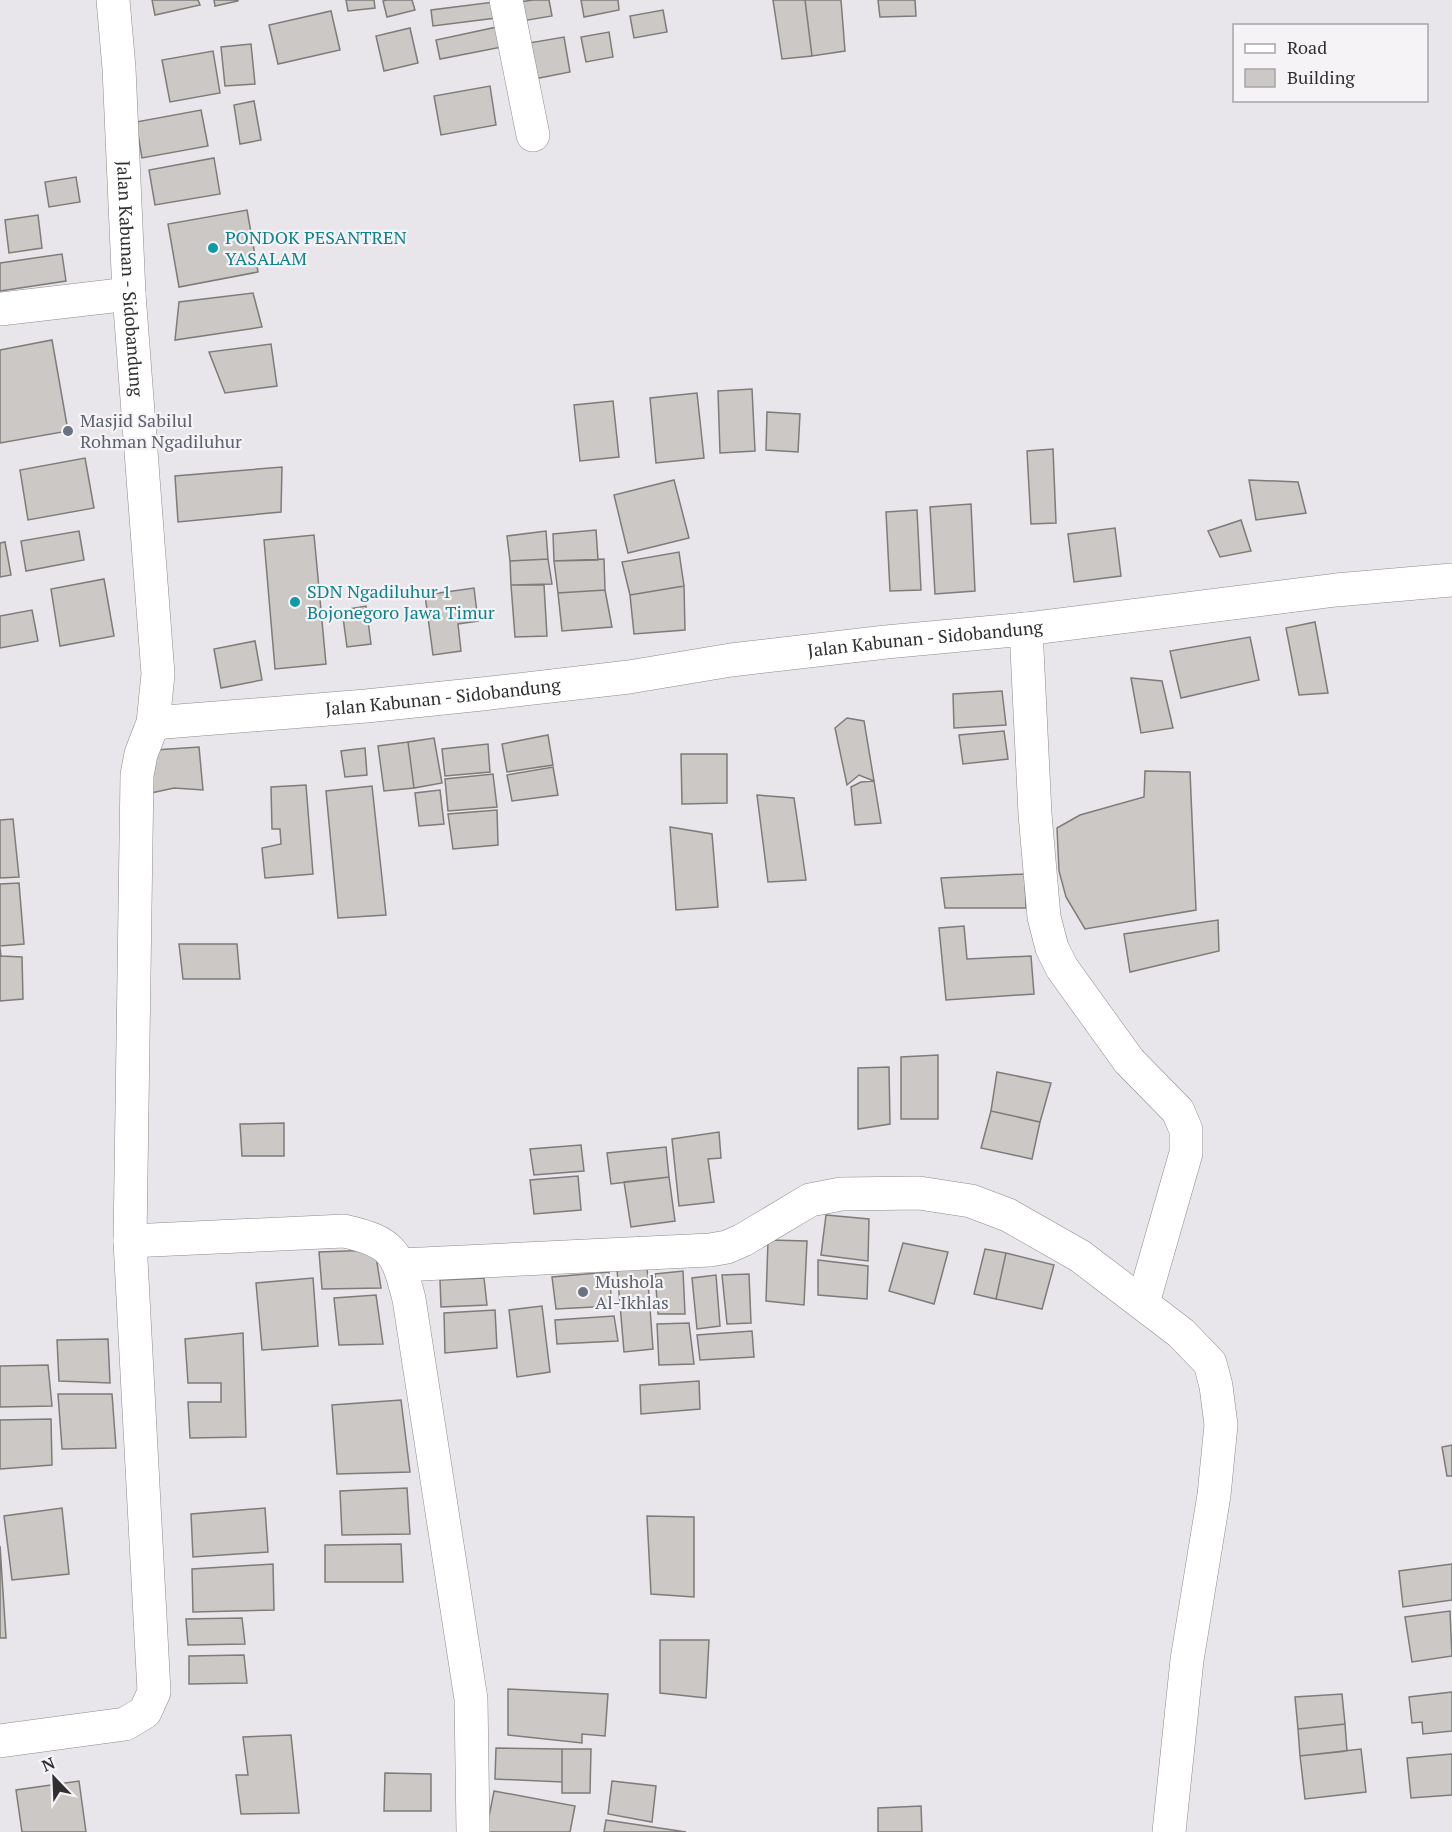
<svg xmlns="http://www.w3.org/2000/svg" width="1452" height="1832" font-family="'PT Serif',serif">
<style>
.building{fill:#cbc8c5;stroke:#7e7b79;stroke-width:1.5}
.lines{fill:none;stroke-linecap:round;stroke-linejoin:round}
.minor-casing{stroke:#8c8a8d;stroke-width:34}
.minor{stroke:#fff;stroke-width:33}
.culture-dot{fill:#0f9aa8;stroke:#f6f3f7;stroke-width:2}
.worship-dot{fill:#6b7280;stroke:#f6f3f7;stroke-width:2}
.labels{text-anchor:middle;stroke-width:4.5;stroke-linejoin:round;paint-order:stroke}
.culture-label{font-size:18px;fill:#0d838f;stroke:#f6f3f7;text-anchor:start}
.street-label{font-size:18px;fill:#313031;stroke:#f6f3f7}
.worship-label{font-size:18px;fill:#5b616d;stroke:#f6f3f7;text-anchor:start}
</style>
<rect width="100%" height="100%" fill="#e8e6ea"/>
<path class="building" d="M152 0H198L200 5 155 15Z
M214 0H238V1L215 6Z
M346 0H374L375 8 348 11Z
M387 0H412L415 10 387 17 383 1Z
M533 0H549L552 16 522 21 519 2Z
M581 0H618L619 10 584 17Z
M773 0H805L812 56 782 59Z
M805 0H841L845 51 812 56Z
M878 0H915L916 16 880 17Z
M494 2 496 18 433 26 431 10Z
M663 10 667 32 634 38 630 16Z
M331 11 340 50 278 64 269 25Z
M497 27 502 47 440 59 436 40Z
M410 28 418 63 384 71 376 36Z
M609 32 613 57 586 62 581 37Z
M564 37 570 72 529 80 523 44Z
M251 44 255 84 225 86 221 47Z
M213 51 220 93 170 102 162 60Z
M490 86 496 125 441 135 434 96Z
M254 101 261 140 240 144 234 105Z
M201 110 208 146 142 158 136 122Z
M214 158 220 194 155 205 149 170Z
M76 177 80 202 49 207 45 182Z
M247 210 258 272 179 287 168 224Z
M38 215 42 248 9 253 5 220Z
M62 254 66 281 0 291V263Z
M253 293 262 327 175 340 179 302Z
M52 340 68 431 0 443V350Z
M271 344 277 386 225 393 209 352Z
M752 389 755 451 720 453 718 391Z
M697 393 704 458 656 463 650 398Z
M613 401 619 457 580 461 574 405Z
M767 412 800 414 798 452 766 450Z
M1053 449 1056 523 1031 524 1027 451Z
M85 458 94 508 28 520 20 470Z
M282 467 281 512 178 522 175 476Z
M674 480 689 538 628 553 614 495Z
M1249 480 1298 482 1306 513 1256 520Z
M971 504 975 591 935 594 930 507Z
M917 510 921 590 890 591 886 512Z
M1241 520 1251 551 1220 557 1208 531Z
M1115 528 1121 576 1074 582 1068 534Z
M596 530 598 560 554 561 553 534Z
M79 531 84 560 26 571 21 541Z
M546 531 548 559 510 561 507 536Z
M314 535 326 664 275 669 264 540Z
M5 542 11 575 0 577V543Z
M679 552 684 586 630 595 622 562Z
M548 559 552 584 511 585 510 561Z
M604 559 605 590 558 593 554 561Z
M104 579 114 636 60 646 51 589Z
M511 585H544L547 636 515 637Z
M684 586 685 630 634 634 630 595Z
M474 588 478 621 458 624 461 651 433 655 425 595Z
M605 590 612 627 562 631 558 593Z
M366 606 371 644 347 647 342 610Z
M32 610 38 641 0 648V616Z
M1315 622 1328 693 1299 695 1286 628Z
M1250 637 1259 680 1181 698 1170 651Z
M255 641 262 680 221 688 214 649Z
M1131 678 1162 681 1173 728 1141 733Z
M1002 691 1006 725 954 728 953 694Z
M847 718 864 721 874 781 859 775 847 785 835 728Z
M1004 731 1008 759 963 764 959 735Z
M548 735 553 765 507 772 502 744Z
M434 738 442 783 414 788 408 742Z
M408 742 414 788 384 791 378 746Z
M488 744 490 772 445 776 442 749Z
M199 747 203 790 174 788 151 793 155 750Z
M365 748 367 775 345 777 341 751Z
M681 754H727V803L682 804Z
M553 767 558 795 512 801 507 775Z
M1145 771 1190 772 1196 910 1085 929 1066 897 1059 871 1057 828 1080 815 1144 797Z
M493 774 497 807 448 811 445 779Z
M874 781 881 823 855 825 851 787 861 782Z
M306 785 313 874 265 878 262 848 281 844 280 829H272L271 787Z
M372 786 386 915 338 918 326 791Z
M440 790 444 824 419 826 415 793Z
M757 795 794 798 806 880 768 882Z
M497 810 498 845 453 849 448 814Z
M13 819 19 877 0 878V820Z
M670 827 712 834 718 907 676 910Z
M1025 874 1026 908H945L941 878Z
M19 883 24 944 0 946V884Z
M1218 920 1219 951 1130 972 1124 934Z
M964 926 967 959 1031 956 1034 994 946 1000 939 928Z
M179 944H237L240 979H183Z
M0 947 1 956 22 957 23 999 0 1001Z
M938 1055V1119H901V1057Z
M889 1067 890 1124 858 1129V1068Z
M997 1072 1051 1083 1040 1122 991 1111Z
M991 1111 1040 1122 1032 1159 981 1148Z
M284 1123V1156H242L240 1124Z
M719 1132 721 1158 708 1159 714 1202 679 1206 672 1139Z
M581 1145 584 1171 534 1175 530 1149Z
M666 1147 669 1177 611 1184 607 1153Z
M578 1176 581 1210 534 1214 530 1180Z
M669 1177 675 1221 631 1227 624 1182Z
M826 1215 869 1219 868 1261 821 1255Z
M768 1240 807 1241 804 1305 766 1301Z
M903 1243 948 1252 934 1304 889 1291Z
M985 1249 1006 1253 996 1299 974 1294Z
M375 1250 381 1288 322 1289 319 1252Z
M1006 1253 1054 1265 1042 1309 996 1299Z
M818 1260 868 1266 867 1299 818 1295Z
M647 1267 653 1349 624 1352 617 1269Z
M683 1271 685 1314H658L655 1274Z
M609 1272 612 1306 556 1309 552 1277Z
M749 1274 751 1323 727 1324 722 1275Z
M716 1275 720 1326 697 1329 692 1278Z
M313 1278 318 1346 262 1350 256 1283Z
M484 1278 487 1305 441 1307 440 1280Z
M376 1295 383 1344 339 1345 334 1298Z
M542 1306 550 1372 517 1377 509 1310Z
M495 1310 497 1348 445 1353 444 1313Z
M614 1316 618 1341 557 1344 555 1320Z
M689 1323 694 1364 659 1365 657 1324Z
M752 1331 754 1357 700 1360 697 1335Z
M243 1333 246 1437 190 1438 188 1402H221V1383H188L185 1339Z
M108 1339 110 1383 59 1381 57 1340Z
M48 1365 52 1406 0 1407V1366Z
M699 1381 700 1409 641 1414 640 1385Z
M58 1394H112L116 1448 62 1449Z
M401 1400 410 1472 337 1474 332 1405Z
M51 1419 52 1465 0 1469V1420Z
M1452 1445V1476H1447L1442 1447Z
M407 1488 410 1534 342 1535 340 1491Z
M62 1508 69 1574 12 1580 4 1516Z
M265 1508 268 1552 193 1557 191 1514Z
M647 1516 694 1517V1597L651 1594Z
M401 1544 403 1582H325V1545Z
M0 1546 6 1638H0Z
M273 1564 274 1610 193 1612 192 1569Z
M1452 1564V1600L1403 1607 1399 1571Z
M1450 1611 1452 1656 1412 1662 1405 1617Z
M242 1618 245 1644 188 1645 186 1619Z
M660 1640H709L706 1698 660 1693Z
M244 1655 247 1683 189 1684V1656Z
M508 1689 608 1694 605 1736 582 1734V1743L508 1735Z
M1452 1692V1731L1423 1734 1422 1722 1412 1723 1409 1697Z
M1342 1694 1345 1724 1298 1729 1295 1697Z
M1345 1724 1347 1751 1300 1756 1298 1729Z
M291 1735 299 1813 241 1814 236 1775H248L243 1737Z
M496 1748 562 1749V1782L495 1779Z
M562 1749H591L590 1793H562Z
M1361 1749 1366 1792 1305 1799 1300 1756Z
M1452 1754V1795L1411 1798 1407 1758Z
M385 1773 431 1774V1811H384Z
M79 1781 86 1832H22L16 1790Z
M612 1781 656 1786 652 1822 608 1814Z
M494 1791 575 1806 570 1832H486Z
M921 1806 922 1832H878V1808Z
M606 1820 686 1832H604Z"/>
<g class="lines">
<defs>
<g id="minor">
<path id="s1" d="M113 0 119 68 129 294 158 674 153 723 141 754 137 775 130 1241 344 1231C394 1242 397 1253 409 1299L471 1699 473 1832"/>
<path d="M506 0 533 135"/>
<path d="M0 309 129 294"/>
<path d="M1026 629 1035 814 1044 917 1052 948 1062 968 1129 1061 1178 1111 1186 1130V1153L1143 1303"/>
<path id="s2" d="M153 723 366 706 482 694 629 677 731 660 886 642 1026 629 1336 590 1452 580"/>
<path d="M401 1265 710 1250 727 1247 743 1240 810 1200 841 1194 919 1193 971 1201 1008 1215 1080 1256 1181 1333 1210 1363 1216 1386 1221 1425 1214 1495 1187 1660 1169 1832"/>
<path d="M0 1741 125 1724 145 1712 154 1692 130 1241"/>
</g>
</defs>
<use href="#minor" class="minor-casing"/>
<use href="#minor" class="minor"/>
</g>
<g class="culture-dot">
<circle cx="213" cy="248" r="6"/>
<circle cx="295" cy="602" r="6"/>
</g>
<g class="worship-dot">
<circle cx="68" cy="431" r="6"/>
<circle cx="583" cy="1292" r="6"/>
</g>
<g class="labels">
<g class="culture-label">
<text x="225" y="244">PONDOK PESANTREN<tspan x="225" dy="21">YASALAM</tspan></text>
<text x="307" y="598">SDN Ngadiluhur 1<tspan x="307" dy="21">Bojonegoro Jawa Timur</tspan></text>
</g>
<g class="street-label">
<text dy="6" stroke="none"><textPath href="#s1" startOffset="279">Jalan Kabunan - Sidobandung</textPath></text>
<text dy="6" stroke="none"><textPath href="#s2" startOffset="777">Jalan Kabunan - Sidobandung</textPath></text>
<text dy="6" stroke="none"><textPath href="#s2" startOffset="291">Jalan Kabunan - Sidobandung</textPath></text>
</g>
<g class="worship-label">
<text x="80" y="427">Masjid Sabilul<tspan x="80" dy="21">Rohman Ngadiluhur</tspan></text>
<text x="595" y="1288">Mushola<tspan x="595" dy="21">Al-Ikhlas</tspan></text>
</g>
</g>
<rect x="1233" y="24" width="195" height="78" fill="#f6f3f7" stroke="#a7a5a8" stroke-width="1.5"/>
<rect x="1245" y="44" width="30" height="9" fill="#ffffff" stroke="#a7a5a8" stroke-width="1.5"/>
<text x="1287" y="54" font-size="18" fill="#313031">Road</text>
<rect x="1245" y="69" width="30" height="18" fill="#cbc8c5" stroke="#a7a5a8" stroke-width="1.5"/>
<text x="1287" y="84" font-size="18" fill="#313031">Building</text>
<g transform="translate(54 1778) rotate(337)" stroke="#f6f3f7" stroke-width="4.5" paint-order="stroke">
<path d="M0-4.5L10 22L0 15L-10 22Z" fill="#313031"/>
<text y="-9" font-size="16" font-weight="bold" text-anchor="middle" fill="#313031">N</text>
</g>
</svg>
